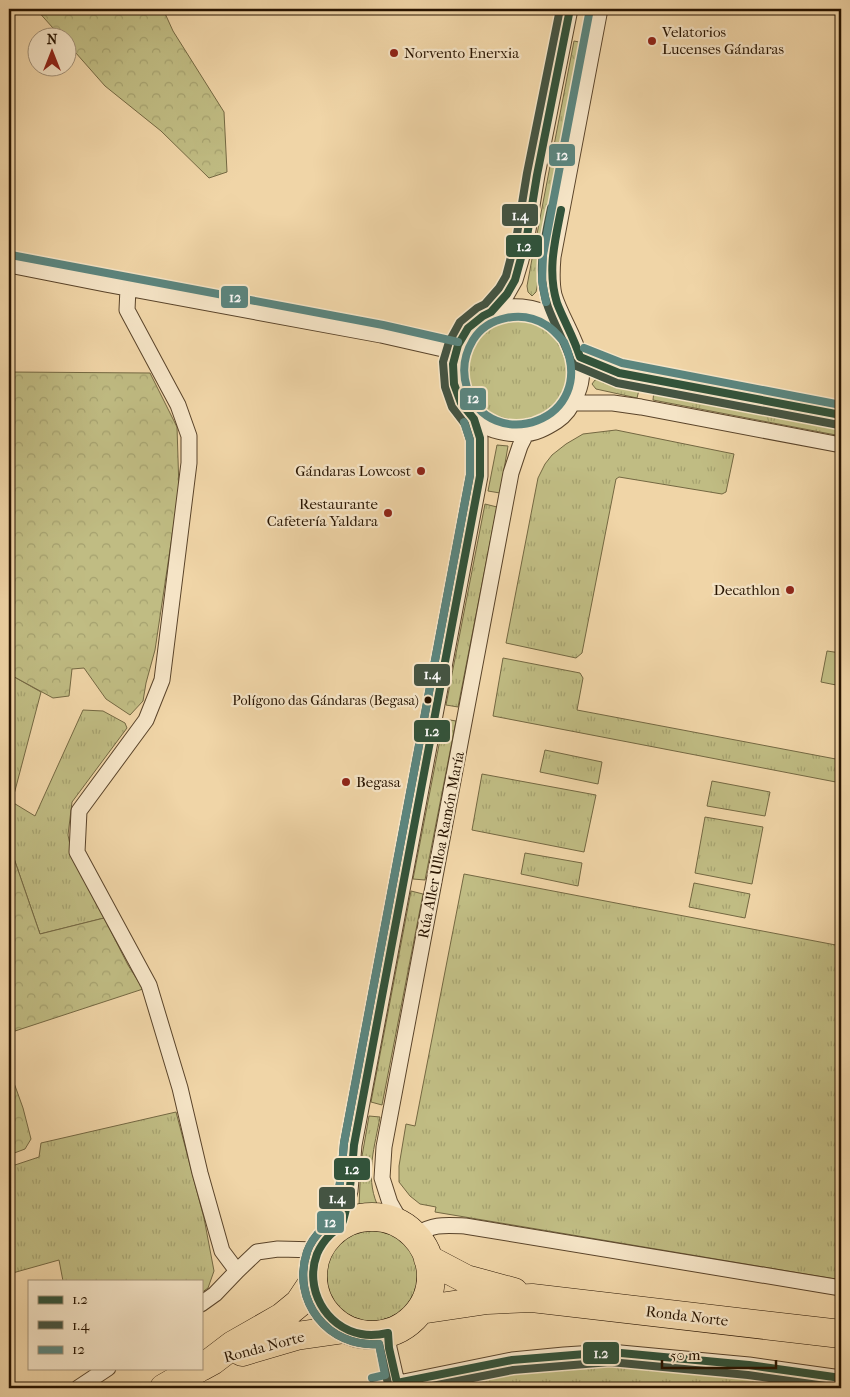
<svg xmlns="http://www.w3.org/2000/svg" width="850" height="1397" font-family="'IM FELL French Canon',serif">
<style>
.grass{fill:url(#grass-tufts);stroke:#746842}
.forest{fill:url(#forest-crowns);stroke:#746842}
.garden{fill:#c0bc83;stroke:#746842}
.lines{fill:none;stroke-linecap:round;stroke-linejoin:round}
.street-casing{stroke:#5a442a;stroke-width:17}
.highway-casing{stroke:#281400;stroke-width:29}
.street{stroke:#f5e4c6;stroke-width:15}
.highway{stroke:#f0d5a7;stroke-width:28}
.bus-1-casing{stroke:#f5e4c6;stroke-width:11}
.bus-2-casing{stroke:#f5e4c6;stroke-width:11}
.bus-3-casing{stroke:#f5e4c6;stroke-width:11}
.bus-1{stroke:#33533a;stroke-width:8}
.bus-2{stroke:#455442;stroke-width:8}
.bus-3{stroke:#5b857e;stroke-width:8}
.poi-dot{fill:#8f2418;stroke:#f5e4c6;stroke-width:2}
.bus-dot{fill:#281400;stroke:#f5e4c6;stroke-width:2}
.labels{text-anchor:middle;stroke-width:4.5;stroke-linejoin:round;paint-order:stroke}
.bus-label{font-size:14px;fill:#281400;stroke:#f5e4c6;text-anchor:end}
.poi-label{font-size:15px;fill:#281400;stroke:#f5e4c6;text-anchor:start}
.street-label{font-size:15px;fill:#281400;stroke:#f5e4c6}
.line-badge{stroke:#f5e4c6;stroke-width:2}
.badge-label{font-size:14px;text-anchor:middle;font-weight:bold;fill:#fff}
</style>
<defs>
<pattern id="grass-tufts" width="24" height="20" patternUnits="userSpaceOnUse" patternTransform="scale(1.25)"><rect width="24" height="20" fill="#c0bc83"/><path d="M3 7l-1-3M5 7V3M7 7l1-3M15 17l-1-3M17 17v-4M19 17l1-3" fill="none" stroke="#a5a16f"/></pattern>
<pattern id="forest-crowns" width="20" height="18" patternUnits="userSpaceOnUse" patternTransform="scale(1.25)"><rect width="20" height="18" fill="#c0bc83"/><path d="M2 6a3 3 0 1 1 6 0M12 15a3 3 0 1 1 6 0" fill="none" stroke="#a5a16f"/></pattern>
</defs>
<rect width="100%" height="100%" fill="#f0d5a7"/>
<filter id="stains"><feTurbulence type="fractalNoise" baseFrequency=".004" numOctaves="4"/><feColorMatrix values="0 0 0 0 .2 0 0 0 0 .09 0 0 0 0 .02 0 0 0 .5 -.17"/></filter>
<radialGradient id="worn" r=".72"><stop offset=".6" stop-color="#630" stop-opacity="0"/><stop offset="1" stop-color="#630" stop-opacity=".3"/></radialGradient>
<path class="grass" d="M574 41 584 43 548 236 537 234Z
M534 248 545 250 536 292 532 296 528 292 527 286Z
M463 367a53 53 0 1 1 106 0a53 53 0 1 1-106 0Z
M598 379 640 386 637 398 596 389 592 384 595 380Z
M654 390 841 425V436L653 400Z
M616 430 734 454 726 492 722 494 619 477 616 479 582 653 576 658 506 643 538 478 545 464 552 455 566 444 583 434Z
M497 445 508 446 500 493 488 491Z
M485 504 497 507 458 707 446 705Z
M503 658 580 673 583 678 577 710 841 760V783L493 716Z
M9 674 41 692 12 802 35 816 83 710 103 711 125 723 127 728 72 802 68 835 73 860 104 918 40 934 9 844Z
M444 719 456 721 425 880 413 879Z
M545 750 602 762 598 784 540 772Z
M482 774 596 795 584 852 472 830Z
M712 781 770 792 765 816 707 806Z
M705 817 763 827 752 884 695 873Z
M525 853 582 863 578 886 521 874Z
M464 874 841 946V1280L435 1212 436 1207 420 1204 410 1196 399 1182V1166L406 1124 415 1126Z
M694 883 750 894 745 918 689 907Z
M411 891 423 894 382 1105 371 1102Z
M176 1112 204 1218 214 1271 208 1288 201 1293V1281H63L59 1260 9 1274V1167L39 1157 41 1143Z
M369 1116 380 1117C375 1145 365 1176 377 1204L359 1205 361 1162Z
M325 1274a47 47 0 1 1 94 0a47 47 0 1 1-94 0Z
M599 1361 717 1371 841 1387V1388H433V1386L479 1375Z"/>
<path class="forest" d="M36 9H163L173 31 224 112 227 172 209 178 161 131 105 86 68 44V38L61 37Z
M9 372 150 373 177 427 179 490 155 650 146 683 143 701 130 715 106 699 84 668 72 669 69 696 53 698 9 674Z
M9 844 40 934 104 918 128 965 143 989 9 1033V1003L14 999 9 985Z
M9 1069 23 1108 31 1139 25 1149 9 1155Z"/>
<path class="garden" d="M827 651 841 653V686L821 682Z"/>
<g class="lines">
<defs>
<path id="street" d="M9 265 105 284 381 335 456 352
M128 288 127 310 178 405 189 436V463L162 680 146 720 79 811 77 852 149 985 180 1088 200 1173 222 1251 237 1271
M491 312 507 294 515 280 521 260 527 236 537 175 570 9
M570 334C565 329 560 322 554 318 544 311 533 308 522 307 461 301 431 375 473 418 487 431 504 434 522 434 535 434 546 428 557 421 566 415 573 404 577 394 593 358 564 328 554 295 551 282 552 269 553 257L600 9
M580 357 619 373 841 415
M573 403H613L641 407 841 445
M341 1226 350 1191 354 1145 480 476V438L474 419
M403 1226 390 1203 382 1178 384 1147 511 473 520 446 526 434
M414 1235C435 1224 442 1225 465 1226L841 1288
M201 1304 215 1294 237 1271 257 1252 278 1249 319 1250
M388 1333 389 1348 397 1383
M78 1388 108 1368
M374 1388 512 1360 564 1355 610 1352 749 1365 841 1378"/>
<path id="highway" d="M313 1276a59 59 0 1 1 118 0a59 59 0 1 1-118 0Z
M428 1259 466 1279 514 1292
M420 1310 487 1300 532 1298 841 1334
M242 1352 296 1336 345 1329
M201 1367 212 1361 233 1345 282 1317 299 1303 313 1282
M164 1388 199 1368"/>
</defs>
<use href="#street" class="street-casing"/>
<use href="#highway" class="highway-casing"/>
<use href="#street" class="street"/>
<use href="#highway" class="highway"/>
<defs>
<path id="bus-1" d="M570 9 537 175 527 236 515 280 507 294 491 312 483 316 468 328 458 345 453 364 454 384 461 403 474 419 480 438V476L354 1145C352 1171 350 1196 343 1221 341 1228 335 1230 330 1235 325 1240 320 1247 317 1254 304 1288 325 1327 361 1334 370 1336 379 1335 388 1333L389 1348 397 1383 512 1360 610 1352 749 1365 841 1378
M561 210C555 241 547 271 557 303 564 321 574 338 580 357L619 373 841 415"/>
<path id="bus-2" d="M551 208C544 242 536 274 548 307 555 326 565 343 571 361L574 365 617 383 839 425
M389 1388 379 1344C328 1348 291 1301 307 1252 310 1243 317 1234 324 1227 327 1225 331 1223 333 1219 334 1216 334 1211 335 1208 341 1187 342 1165 344 1143L470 475V440L465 424 452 407 445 387 443 362 449 342 460 322 477 308 485 304 499 288 506 276 517 234 527 173 560 9
M422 1388 513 1370 610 1362 748 1375 840 1388"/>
<path id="bus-3" d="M11 255 383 325 458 342
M546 302 542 281 543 255 590 9
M563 341C558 335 553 329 546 325 523 310 488 316 473 340 464 355 462 372 467 388 489 456 600 422 564 342
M584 348 622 363 841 405
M372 1378 385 1375 379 1344C328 1348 291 1301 307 1252 310 1243 317 1234 324 1227 327 1225 331 1223 333 1219 334 1216 334 1211 335 1208 341 1187 342 1165 344 1143L470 475V440L464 422"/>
</defs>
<use href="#bus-1" class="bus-1-casing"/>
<use href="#bus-2" class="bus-2-casing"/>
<use href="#bus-3" class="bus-3-casing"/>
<use href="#bus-1" class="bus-1"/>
<use href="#bus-2" class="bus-2"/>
<use href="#bus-3" class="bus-3"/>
</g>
<g class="poi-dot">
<circle cx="652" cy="41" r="5"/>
<circle cx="394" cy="53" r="5"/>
<circle cx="421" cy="471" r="5"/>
<circle cx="388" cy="513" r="5"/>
<circle cx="790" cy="590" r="5"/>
<circle cx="346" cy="782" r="5"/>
</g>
<circle class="bus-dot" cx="428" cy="700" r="4.5"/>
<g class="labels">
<g class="bus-label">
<text x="419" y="705">Polígono das Gándaras (Begasa)</text>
</g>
<g class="poi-label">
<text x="662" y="37">Velatorios<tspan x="662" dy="17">Lucenses Gándaras</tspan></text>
<text x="404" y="58">Norvento Enerxia</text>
<text x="411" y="476" text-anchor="end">Gándaras Lowcost</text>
<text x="378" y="509" text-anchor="end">Restaurante<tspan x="378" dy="17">Cafetería Yaldara</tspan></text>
<text x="780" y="595" text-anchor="end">Decathlon</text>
<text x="356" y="787">Begasa</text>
</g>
<g class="street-label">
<text transform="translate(441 845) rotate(-79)" y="5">Rúa Aller Ulloa Ramón María</text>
<text transform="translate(687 1316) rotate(7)" y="5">Ronda Norte</text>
<text transform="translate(264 1347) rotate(-15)" y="5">Ronda Norte</text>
</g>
</g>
<g class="line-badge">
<rect x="548" y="143" width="28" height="24" rx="5" fill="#5b857e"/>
<rect x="501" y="203" width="38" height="24" rx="5" fill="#455442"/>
<rect x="505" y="234" width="38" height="24" rx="5" fill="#33533a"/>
<rect x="220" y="285" width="29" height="24" rx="5" fill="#5b857e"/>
<rect x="459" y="387" width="28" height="24" rx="5" fill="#5b857e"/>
<rect x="413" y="663" width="38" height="24" rx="5" fill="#455442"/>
<rect x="413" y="719" width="38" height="24" rx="5" fill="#33533a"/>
<rect x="333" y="1157" width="38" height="24" rx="5" fill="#33533a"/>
<rect x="318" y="1186" width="38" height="24" rx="5" fill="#455442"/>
<rect x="316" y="1210" width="29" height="24" rx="5" fill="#5b857e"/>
<rect x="582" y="1341" width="38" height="24" rx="5" fill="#33533a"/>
</g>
<g class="badge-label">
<text x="562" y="160">12</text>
<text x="520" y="220">1.4</text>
<text x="524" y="251">1.2</text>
<text x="235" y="302">12</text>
<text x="473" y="403">12</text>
<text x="432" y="679">1.4</text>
<text x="432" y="736">1.2</text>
<text x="352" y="1174">1.2</text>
<text x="337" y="1203">1.4</text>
<text x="330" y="1227">12</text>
<text x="601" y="1358">1.2</text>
</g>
<rect width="850" height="1397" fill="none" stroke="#f0d5a7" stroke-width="30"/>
<rect x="10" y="10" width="830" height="1377" fill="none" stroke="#281400" stroke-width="2.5"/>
<rect x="15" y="15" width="820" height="1367" fill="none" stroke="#281400"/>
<rect x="28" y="1280" width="175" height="90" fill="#f5e4c6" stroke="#a39177"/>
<rect x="38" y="1296" width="25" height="8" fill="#33533a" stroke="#a39177"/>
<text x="72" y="1304" font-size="15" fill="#281400">1.2</text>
<rect x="38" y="1321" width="25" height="8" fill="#455442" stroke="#a39177"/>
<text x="72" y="1330" font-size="15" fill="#281400">1.4</text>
<rect x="38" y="1346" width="25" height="8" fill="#5b857e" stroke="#a39177"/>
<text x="72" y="1354" font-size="15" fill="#281400">12</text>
<g transform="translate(52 52)"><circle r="24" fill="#f5e4c6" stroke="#a39177"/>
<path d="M0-4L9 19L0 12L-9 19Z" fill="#8f2418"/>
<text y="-8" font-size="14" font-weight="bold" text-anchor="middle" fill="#281400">N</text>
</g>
<path d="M662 1360v8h114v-8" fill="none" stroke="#281400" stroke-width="2.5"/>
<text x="670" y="1360" font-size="15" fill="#281400" stroke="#f5e4c6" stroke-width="4" paint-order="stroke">50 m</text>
<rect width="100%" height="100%" filter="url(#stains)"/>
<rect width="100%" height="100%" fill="url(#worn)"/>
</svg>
